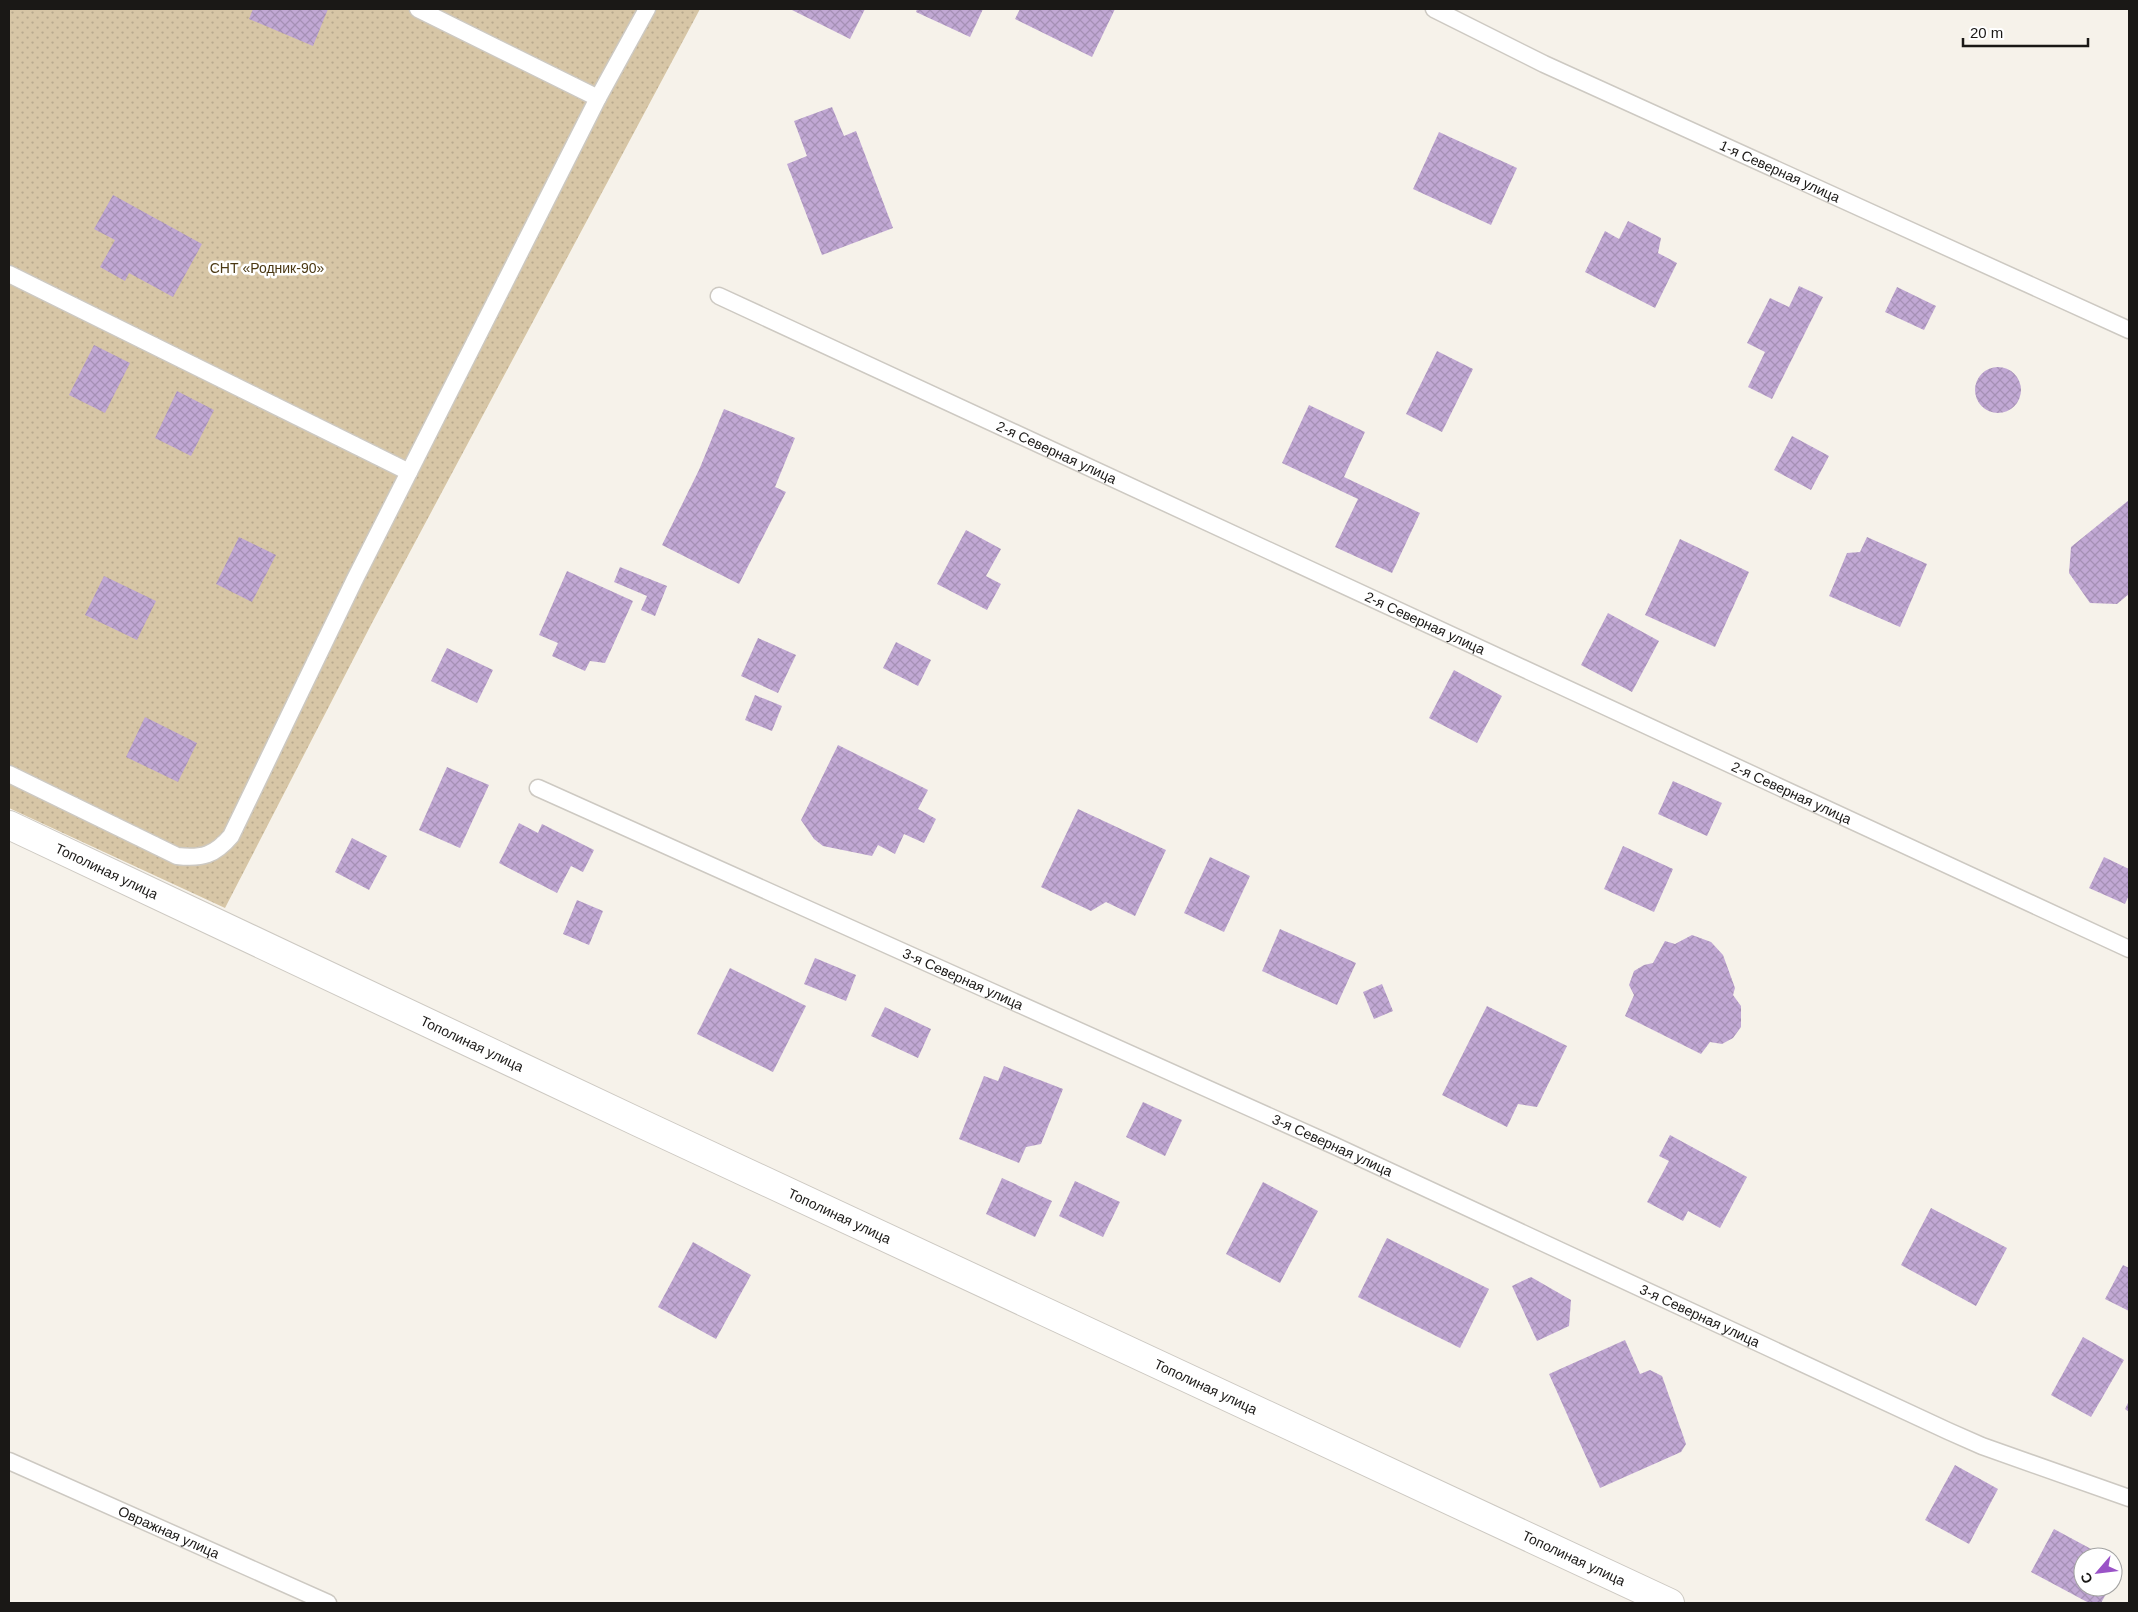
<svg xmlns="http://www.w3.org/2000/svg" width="2138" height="1612" font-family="Helvetica,sans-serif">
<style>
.green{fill:url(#green-dots)}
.building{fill:url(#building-cross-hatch)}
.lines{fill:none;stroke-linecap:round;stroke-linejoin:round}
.service-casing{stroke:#cdc9c2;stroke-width:19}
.minor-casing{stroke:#cdc9c2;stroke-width:30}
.service{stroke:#fff;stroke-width:16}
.minor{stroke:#fff;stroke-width:28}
.labels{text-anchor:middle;stroke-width:5;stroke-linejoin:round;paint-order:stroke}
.street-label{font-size:14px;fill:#1a1816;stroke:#fff}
.park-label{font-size:14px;fill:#4b3914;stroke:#fff}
</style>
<defs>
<pattern id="green-dots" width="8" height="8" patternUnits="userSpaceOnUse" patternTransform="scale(1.25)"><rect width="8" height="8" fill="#d7c6a6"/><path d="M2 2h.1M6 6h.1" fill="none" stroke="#b8a98e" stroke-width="1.8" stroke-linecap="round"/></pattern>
<pattern id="building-cross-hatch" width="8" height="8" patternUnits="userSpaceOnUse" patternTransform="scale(1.25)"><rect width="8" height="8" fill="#c1a8d4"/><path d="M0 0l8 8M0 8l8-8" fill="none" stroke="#a590b5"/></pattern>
</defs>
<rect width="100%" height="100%" fill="#f6f2ea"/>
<path class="green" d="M9 9H700L373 621 225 908 9 808Z"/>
<path class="building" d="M253 9H328L313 46 249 19Z
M790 9H865L850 39Z
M917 9H983L970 37 916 12Z
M1020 9H1115L1092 57 1015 19Z
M832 107 844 136 856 131 893 228 822 255 787 164 807 156 794 121Z
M1439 132 1517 168 1491 225 1413 189Z
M113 195 202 244 173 297 129 273 125 281 100 267 115 240 94 229Z
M1628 221 1661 238 1658 253 1677 263 1655 308 1585 272 1605 231 1619 239Z
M1799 286 1823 297 1772 399 1748 387 1765 352 1747 343 1770 298 1789 307Z
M1897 287 1936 306 1924 330 1885 312Z
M94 345 130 363 105 413 69 395Z
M1437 351 1473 369 1442 432 1406 414Z
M1975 390a23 23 0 1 1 46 0a23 23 0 1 1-46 0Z
M177 391 214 410 191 456 155 438Z
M1309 405 1365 432 1344 477 1420 513 1392 573 1335 547 1358 499 1282 463Z
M724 409 795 438 775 487 786 492 739 584 662 545 699 470Z
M1792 436 1829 456 1811 490 1774 470Z
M2129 500V594L2117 604 2090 603 2069 573 2071 547Z
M966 530 1001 549 986 576 1001 584 987 610 937 584Z
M239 537 276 555 252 602 216 584Z
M1867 537 1927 564 1900 627 1829 596 1847 553 1860 552Z
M1680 539 1749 572 1715 647 1645 615Z
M620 567 667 586 655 616 641 610 647 596 614 582Z
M567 571 633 601 605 663 590 661 585 671 552 656 558 643 539 635Z
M104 576 156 601 137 640 85 615Z
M1608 613 1659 641 1632 692 1581 665Z
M758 638 796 655 778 693 741 676Z
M896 642 931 660 918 686 883 668Z
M447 648 493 670 477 703 431 681Z
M1454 670 1502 696 1477 743 1429 718Z
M755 695 782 706 772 731 745 720Z
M145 717 197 743 178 782 126 757Z
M838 745 928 790 918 809 936 819 924 843 904 834 895 854 878 845 872 856 823 846 814 839 801 820Z
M447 767 489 785 460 848 419 830Z
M1673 781 1722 803 1707 836 1658 814Z
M1078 809 1166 850 1135 916 1106 902 1091 911 1041 887Z
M519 823 538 833 542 824 594 850 583 872 571 866 557 893 499 863Z
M352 838 387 856 369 890 335 872Z
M1623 846 1673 869 1654 912 1604 889Z
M1210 857 1250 876 1224 932 1184 913Z
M2104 857 2129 869V895L2125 904 2089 888Z
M577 900 603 911 589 945 563 934Z
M1280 929 1356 963 1337 1005 1262 971Z
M1692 935 1711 942 1723 955 1735 988 1733 995 1741 1006V1027L1733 1038 1722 1044 1710 1042 1701 1054 1625 1016 1634 995 1629 985 1634 971 1644 965 1653 963 1665 941 1675 944Z
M815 958 856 975 846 1001 804 984Z
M730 968 806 1006 773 1072 697 1034Z
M1382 984 1393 1011 1374 1019 1363 992Z
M1487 1006 1567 1046 1537 1107 1518 1104 1507 1127 1442 1095Z
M885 1007 931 1029 918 1058 871 1036Z
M1004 1066 1063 1089 1041 1144 1026 1147 1019 1163 959 1139 984 1076 998 1081Z
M1143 1102 1182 1120 1165 1156 1126 1137Z
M1670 1135 1747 1177 1720 1228 1688 1211 1683 1221 1647 1202 1669 1161 1659 1156Z
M1002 1178 1052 1201 1035 1237 986 1214Z
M1075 1181 1120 1202 1103 1237 1059 1216Z
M1263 1182 1318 1211 1280 1283 1226 1254Z
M1931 1208 2007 1248 1976 1306 1901 1265Z
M1387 1238 1489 1289 1460 1348 1358 1297Z
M693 1242 751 1275 716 1339 658 1307Z
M2123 1265 2129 1268V1311L2105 1299Z
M1531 1277 1571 1300 1569 1326 1537 1341 1512 1286Z
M2083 1337 2124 1360 2091 1417 2051 1395Z
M1625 1340 1640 1374 1650 1370 1662 1376 1686 1444 1681 1452 1600 1488 1549 1374Z
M2129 1401V1412L2125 1409Z
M1955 1465 1998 1489 1969 1544 1925 1520Z
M2054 1529 2106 1557H2083V1587H2110L2101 1603H2089L2031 1572Z
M2113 1561 2122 1566 2113 1582Z"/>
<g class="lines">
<defs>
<g id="service">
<path d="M418 9 598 98"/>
<path id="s1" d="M1434 9 1544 64 2129 330"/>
<path d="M9 274 409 472"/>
<path id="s2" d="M719 296 2129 949"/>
<path d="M9 774 177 856C202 859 215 855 231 836L355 579 598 98 647 9"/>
<path id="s3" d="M538 788 1335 1146 1948 1431 1982 1446 2129 1498"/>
<path id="s4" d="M9 1461 328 1603"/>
</g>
<g id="minor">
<path id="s5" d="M9 825 638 1122 1670 1603"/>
</g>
</defs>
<use href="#service" class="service-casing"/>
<use href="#minor" class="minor-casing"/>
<use href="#service" class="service"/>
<use href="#minor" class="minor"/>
</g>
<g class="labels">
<g class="street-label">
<text dy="5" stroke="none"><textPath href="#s1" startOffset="382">1-я Северная улица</textPath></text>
<text dy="5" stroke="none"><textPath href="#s2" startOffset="372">2-я Северная улица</textPath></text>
<text dy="5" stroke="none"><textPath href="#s2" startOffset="778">2-я Северная улица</textPath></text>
<text dy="5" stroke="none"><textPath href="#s2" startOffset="1182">2-я Северная улица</textPath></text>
<text dy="5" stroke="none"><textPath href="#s5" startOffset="108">Тополиная улица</textPath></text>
<text dy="5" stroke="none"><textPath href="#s3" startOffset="466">3-я Северная улица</textPath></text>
<text dy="5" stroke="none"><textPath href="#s5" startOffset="512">Тополиная улица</textPath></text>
<text dy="5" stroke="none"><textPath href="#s3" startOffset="871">3-я Северная улица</textPath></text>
<text dy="5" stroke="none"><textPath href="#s5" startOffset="918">Тополиная улица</textPath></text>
<text dy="5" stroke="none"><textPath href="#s3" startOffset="1276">3-я Северная улица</textPath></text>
<text dy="5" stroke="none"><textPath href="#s5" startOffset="1322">Тополиная улица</textPath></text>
<text dy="5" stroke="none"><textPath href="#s4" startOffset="175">Овражная улица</textPath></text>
<text dy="5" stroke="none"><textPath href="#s5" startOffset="1728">Тополиная улица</textPath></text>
</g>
<g class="park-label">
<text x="267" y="273">СНТ «Родник-90»</text>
</g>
</g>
<rect width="2138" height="1612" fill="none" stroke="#1a1816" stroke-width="20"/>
<g transform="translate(2098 1572) rotate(242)"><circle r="24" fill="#ffffff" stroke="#a3a3a2"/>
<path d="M0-4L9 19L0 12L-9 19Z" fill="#9a53c7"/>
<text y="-8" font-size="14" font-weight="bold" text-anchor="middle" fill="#1a1816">С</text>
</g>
<path d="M1963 38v8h125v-8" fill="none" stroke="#1a1816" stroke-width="2.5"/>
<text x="1970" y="38" font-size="15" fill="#1a1816" stroke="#ffffff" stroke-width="4" paint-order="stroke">20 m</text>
</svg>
